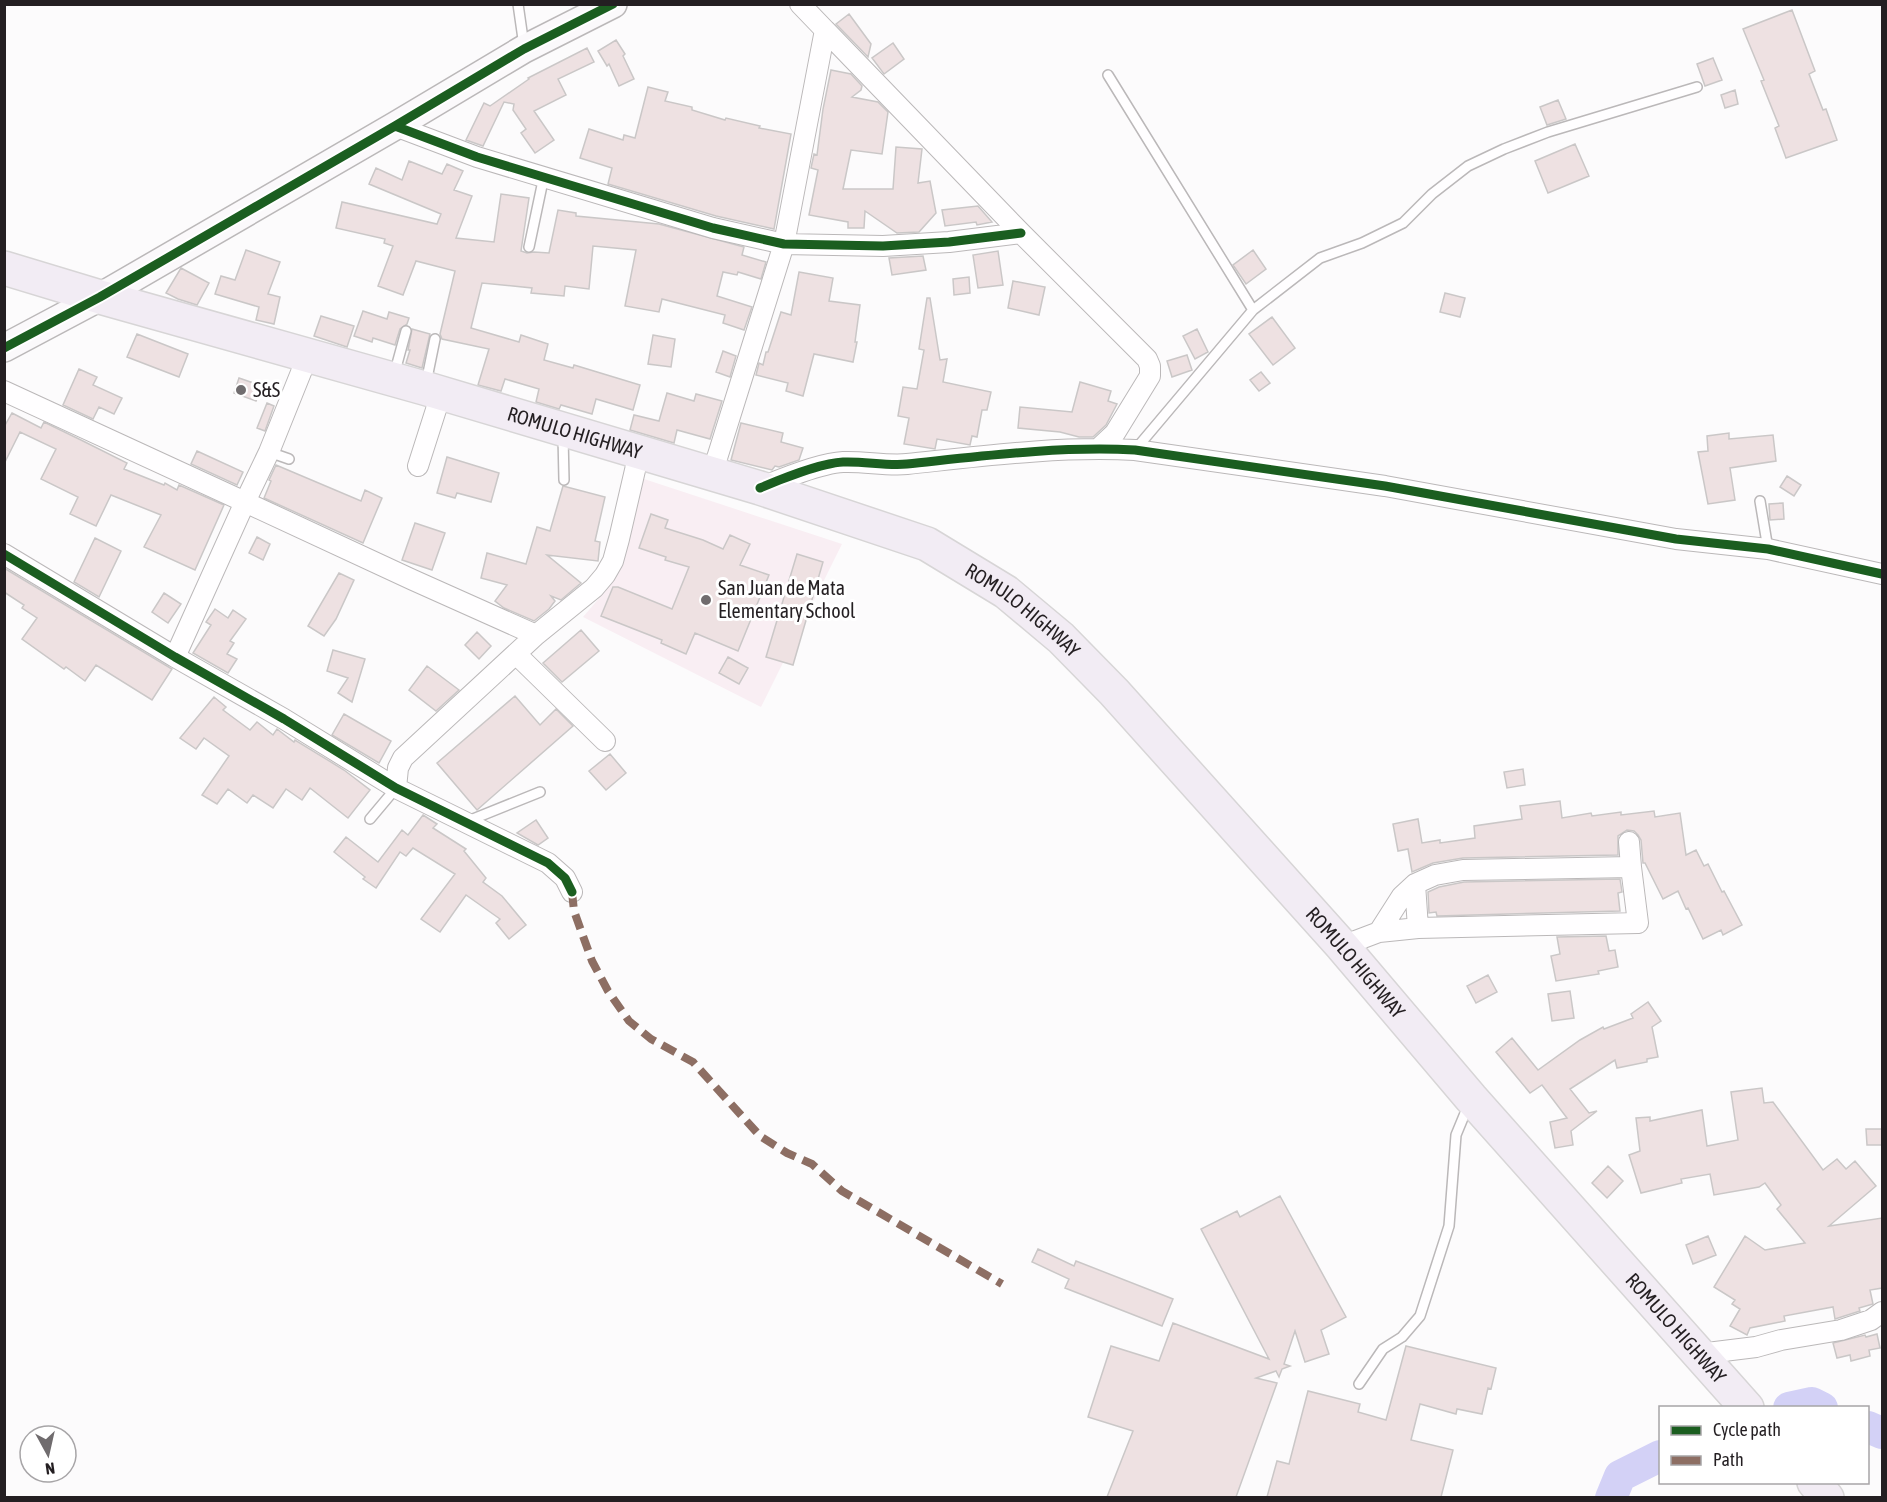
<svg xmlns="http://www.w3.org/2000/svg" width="1887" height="1502" font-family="'Asap Condensed',sans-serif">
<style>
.built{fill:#f9eef3}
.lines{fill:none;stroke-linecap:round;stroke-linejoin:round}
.river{stroke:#d3d1f6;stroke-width:32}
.building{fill:#eee1e2;stroke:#cac7c7;stroke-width:1.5}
.lane-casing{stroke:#bbb8b9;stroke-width:12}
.street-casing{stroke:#bbb8b9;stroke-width:22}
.secondary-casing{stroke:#bbb8b9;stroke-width:30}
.highway-casing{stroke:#d7d5d6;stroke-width:36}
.lane{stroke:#fffeff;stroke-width:9}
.street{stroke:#fffeff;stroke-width:20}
.secondary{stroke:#fbf9fb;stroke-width:27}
.highway{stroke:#f2ecf4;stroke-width:33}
.quiet{stroke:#8d6e63;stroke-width:8;stroke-dasharray:15 8;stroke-linecap:butt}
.cycleway-casing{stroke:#fff;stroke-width:13}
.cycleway{stroke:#1b5e20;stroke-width:9}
.poi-dot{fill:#706c6e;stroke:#fff;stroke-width:2}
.labels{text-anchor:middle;stroke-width:6;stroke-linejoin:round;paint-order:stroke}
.poi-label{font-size:20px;fill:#241f22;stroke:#fff;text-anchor:start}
.street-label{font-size:20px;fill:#241f22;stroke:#fff}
</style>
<rect width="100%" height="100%" fill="#fcfbfc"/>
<path class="built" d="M638 477 842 544 761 707 583 617 613 582Z"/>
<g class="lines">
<path class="river" d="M1789 1408 1812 1403 1822 1408
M1868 1427 1882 1433
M1611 1498 1620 1476 1660 1456"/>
</g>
<path class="building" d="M1792 10 1815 71 1809 74 1823 110 1826 109 1837 140 1786 158 1775 128 1779 126 1761 81 1764 80 1743 29Z
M849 14 871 44 868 57 836 24Z
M616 40 625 54 623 56 634 79 619 86 609 64 607 66 598 51Z
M893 43 904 59 884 74 872 58Z
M587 48 594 62 558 79 566 95 534 111 554 140 535 153 521 133 526 129 513 110 514 104 504 102 483 146 466 140 484 103 490 106 529 79 528 78Z
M1713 58 1722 80 1705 86 1697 64Z
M831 70 851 74 862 86 861 90 852 97 878 102 888 112 882 154 851 150 843 189H893L896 147 922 149 918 183 930 181 936 213 919 232 897 233 865 211 864 228H848V222L809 215 818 170 811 168 814 154 817 155 823 109Z
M648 87 668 92 665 101 692 107V110L725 120 726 118 760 126 759 128 791 134 774 229 716 216 608 184 612 168 580 158 589 129 623 140 624 135 635 138Z
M1735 90 1738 104 1725 108 1721 95Z
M1558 100 1566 119 1547 125 1540 107Z
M1575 144 1589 176 1548 193 1535 161Z
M409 161 442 174 447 164 463 171 454 190 472 196 456 238 494 242 501 194 529 198 521 251 527 253 534 252 549 253 558 210 576 213V216L659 224 744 247 742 255 766 262 761 279 738 272 737 275 723 272 717 296 752 307 744 330 723 323 725 315 662 299 659 312 625 306 636 250 593 246 589 289 565 286 564 296 531 293 532 288 482 283 471 328 519 342 521 335 548 344 544 360 573 368 574 365 640 385 633 410 596 399 592 414 561 405 559 409 536 402 539 389 505 379 501 391 478 385 489 349 442 339 440 334 455 271 416 261 403 295 378 286 393 246 384 243 385 239 336 228 342 202 437 224 441 214 369 184 376 168 402 180Z
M978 206 992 222 977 225 976 222 945 226 942 210Z
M246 250 280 262 268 294 280 297 274 324 256 320 259 307 215 294 221 276 235 280Z
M1253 250 1266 269 1246 284 1233 265Z
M998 251 1003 285 978 288 973 255Z
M923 256 926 270 892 275 889 258Z
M181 268 209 283 197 305 178 299 166 293Z
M799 272 833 278 829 301 860 305 855 342H857L853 362 814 354 803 396 786 391 788 383 756 375 759 363 763 365 766 352H768L781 312 791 315Z
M969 277 970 293 954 295 953 279Z
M1013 281 1045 287 1039 315 1008 308Z
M1445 293 1465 298 1460 317 1440 312Z
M927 298H930L940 360 947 359 943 382 991 392 987 410H982L977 437 972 436 970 445 937 439 935 449 904 444 909 418 898 416 903 387 917 389 924 350 919 349Z
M363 311 387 319 389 312 409 318 407 324 400 329 395 345 373 338 372 342 354 336Z
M321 316 354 326 347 347 314 336Z
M1272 317 1295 348 1273 365 1249 334Z
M412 329 430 334 422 368 406 363 410 350H408Z
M1197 329 1208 352 1195 359 1183 336Z
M137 334 188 354 179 377 127 357Z
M653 335 675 339 671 367 648 364Z
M723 351 736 356 730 377 716 372Z
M1187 355 1192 370 1172 377 1167 361Z
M79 369 97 377 93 385 122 398 114 414 99 407 93 419 63 405Z
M1261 372 1270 383 1259 391 1250 380Z
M239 378 262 386 256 401 234 393Z
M1080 382 1111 391 1108 401 1117 404 1106 425 1093 437H1079L1060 432 1018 428 1020 407 1072 412Z
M667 393 694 401 696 394 722 401 710 439 677 430 674 443 630 430 634 415 659 421Z
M267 403 274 406 265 431 257 428Z
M12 413 41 428 44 422 83 441 127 463 124 469 164 485 165 483 177 490 179 485 224 505 195 570 144 547 161 515 111 495 96 526 70 514 78 497 41 479 56 449 20 432 4 464V427Z
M741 423 783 433 781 442 803 448 799 460 779 467 775 466 772 470 731 460Z
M1729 433V439L1773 435 1776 461 1730 468 1735 500 1708 504 1698 452 1708 451 1707 436Z
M197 451 243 472 237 485 191 464Z
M447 457 499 473 491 502 457 493 455 498 437 493Z
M276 465 361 501 365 490 382 498 363 543 264 498 271 481 269 480Z
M1787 476 1801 485 1794 496 1780 487Z
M563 486 605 497 595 541 600 542 598 561 547 555 581 583 561 600 551 596 555 601 549 609 534 621 504 608 495 601 507 585 481 578 487 553 526 564 537 527 550 531Z
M1783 503 1784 519 1770 520 1769 504Z
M651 514 668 520 665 528 703 540 723 549 730 535 750 544 740 565 769 575 738 651 695 633 686 654 661 643 662 640 601 616 613 587H618L672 609 689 567 665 560 666 557 639 548Z
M415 523 445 533 432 570 402 560Z
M257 537 270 544 263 560 249 553Z
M95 538 121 551 99 597 74 582Z
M797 554 823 562 793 665 766 657Z
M4 568 172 669 152 700 96 665 85 681 66 667 64 669 22 639 37 618 22 608 24 605 4 592Z
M339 573 354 580 336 619 324 636 308 626Z
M164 593 181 604 168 623 152 612Z
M215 609 228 618 233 610 246 619 230 641 234 643 227 654 237 659 228 673 193 653 211 625 206 622Z
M581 630 599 651 562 682 543 663Z
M477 632 491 646 479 659 465 645Z
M333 650 365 659 352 702 338 693 348 678 327 671Z
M728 657 748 668 739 684 719 673Z
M427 666 459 690 436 711 409 690Z
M515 696 540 725 556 709 573 726 477 810 437 763Z
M214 697 226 707 223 710 250 730 257 722 273 735 277 729 294 742 295 740 344 770 370 790 348 818 310 788 302 800 286 789 273 808 253 795 247 803 228 789 217 804 202 795 229 756 204 738 196 749 180 738Z
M344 714 391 741 379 763 332 735Z
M610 754 626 773 606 790 589 771Z
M1523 769 1525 785 1507 788 1504 772Z
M1560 801 1562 818 1591 813 1592 816 1621 812V815L1654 811 1655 817 1680 813 1686 855 1696 850 1704 866 1708 864 1722 892 1724 891 1742 925 1723 935 1721 930 1703 939 1688 908 1686 909 1678 891 1663 899 1645 863H1643L1641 840 1638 835 1634 831 1627 830 1618 836V855L1463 858 1433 863 1412 872 1408 849 1398 851 1393 824 1418 819 1422 843 1440 840V843L1475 838 1474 826 1522 819 1520 806Z
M423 815 437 824 433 828 466 849 464 851 486 878 483 882 502 896 526 925 509 939 496 923 500 919 466 895 440 932 421 919 455 874 413 848 406 856 400 852 376 888 363 879 365 877 334 852 346 837 378 862 402 830 408 835Z
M536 820 548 838 538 845 517 833Z
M1620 879 1622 892 1618 893 1620 911 1437 916 1436 912 1429 913 1428 892 1439 887 1464 882Z
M1606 936 1609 951 1615 950 1618 967 1598 971 1599 974 1556 981 1551 956 1560 954 1557 937Z
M1488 975 1497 992 1476 1003 1467 986Z
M1570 991 1574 1018 1552 1021 1548 994Z
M1648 1002 1661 1021 1652 1027 1658 1057 1647 1059V1062L1617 1068 1615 1060 1570 1089 1589 1113 1597 1111 1571 1131 1573 1145 1555 1148 1550 1122 1567 1118 1542 1085 1530 1093 1496 1052 1512 1038 1538 1070 1580 1040 1603 1027 1604 1029 1633 1018 1631 1014Z
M1762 1088 1764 1103 1773 1102 1823 1170 1837 1159 1846 1169 1855 1161 1876 1186 1829 1226 1882 1218V1288L1870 1290 1873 1304 1859 1308 1860 1311 1835 1319 1833 1307 1784 1316 1785 1321 1750 1328 1747 1335 1730 1326 1740 1309 1732 1304 1735 1300 1714 1287 1745 1236 1765 1250 1805 1243 1777 1209 1781 1205 1765 1183 1759 1187 1714 1195 1710 1174 1681 1179 1682 1183 1641 1193 1629 1155 1640 1151 1636 1118 1650 1117V1121L1702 1110 1707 1146 1738 1140 1731 1092Z
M1866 1129H1882V1145H1867Z
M1608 1166 1623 1181 1607 1198 1592 1183Z
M1280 1196 1346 1317 1321 1330 1329 1354 1305 1362 1295 1331 1284 1364 1290 1366 1282 1369 1279 1377 1276 1371 1256 1378 1277 1383 1236 1497H1107L1133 1431 1088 1417 1111 1346 1159 1361 1173 1323 1269 1359 1201 1229 1237 1211 1240 1217Z
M1708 1236 1716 1255 1693 1264 1686 1245Z
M1038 1249 1074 1266 1076 1261 1173 1299 1162 1326 1065 1288 1069 1279 1032 1262Z
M1877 1334 1880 1348 1869 1350 1870 1356 1851 1361 1850 1355 1837 1358 1833 1343 1865 1335 1866 1337Z
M1406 1346 1496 1368 1491 1389 1488 1388 1482 1414 1457 1409 1456 1414 1420 1404 1411 1440 1453 1450 1441 1497H1267L1277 1461 1289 1464 1308 1391 1360 1404 1358 1412 1386 1420Z"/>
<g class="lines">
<defs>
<path id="lane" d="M518 4 524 46
M1108 75 1253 310
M529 247 544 176
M394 375 406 331
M426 383 435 339
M563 436 564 480
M1135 450 1253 310 1320 258 1362 243 1403 223 1432 194 1468 166 1504 149 1548 132 1697 87
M269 452 289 459
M1760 501 1768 549
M370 819 396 788
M468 821 540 792
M1359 1384 1383 1349 1402 1337 1420 1316 1449 1226 1456 1135 1468 1106"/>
<path id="street" d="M825 30 1021 233 1147 359 1150 366V376L1115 433 1099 448
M395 126 477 157 713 228 784 244 883 246 949 242 1021 233
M4 391 245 502 269 452 308 355
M418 466 441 394
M712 474 784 244 825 30 800 4
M760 488C781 479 822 463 843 462 864 461 886 466 907 464 983 456 1059 446 1135 450L1385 486 1676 539 1768 549 1882 574
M4 554 175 657 284 719 396 788 548 863 565 878 572 892
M516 654 605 741
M175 657 245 502 413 580 536 635
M396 788 398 768 403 758 536 635 594 588 605 575 613 561 619 539 639 453
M1629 842 1631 867
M1415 884 1418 928
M1342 946 1379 932 1402 896 1415 884 1435 875 1463 870 1631 867 1638 923 1418 928 1379 932
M1699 1354 1756 1347 1781 1340 1841 1330 1871 1320 1882 1312"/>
<path id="secondary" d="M4 348 100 297 395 126 524 49 613 4"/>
<g id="highway">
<path id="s1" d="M4 268 100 297 424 388 760 488 927 544 1006 592 1061 638 1114 692 1342 946 1471 1098 1747 1408"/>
<path d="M1814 1482 1827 1498"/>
</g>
</defs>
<use href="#lane" class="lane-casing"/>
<use href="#street" class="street-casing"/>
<use href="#secondary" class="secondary-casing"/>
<use href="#highway" class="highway-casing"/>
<use href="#lane" class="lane"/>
<use href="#street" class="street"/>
<use href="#secondary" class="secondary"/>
<use href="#highway" class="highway"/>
<path class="quiet" d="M572 892 574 911 592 961 608 991 629 1021 651 1039 693 1062 760 1136 787 1153 812 1164 842 1191 1002 1284"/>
<defs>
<path id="cycleway" d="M395 126 477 157 713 228 784 244 883 246 949 242 1021 233
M4 348 100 297 395 126 524 49 613 4
M760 488C781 479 822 463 843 462 864 461 886 466 907 464 983 456 1059 446 1135 450L1385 486 1676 539 1768 549 1882 574
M4 554 175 657 284 719 396 788 548 863 565 878 572 892"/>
</defs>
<use href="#cycleway" class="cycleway-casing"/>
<use href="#cycleway" class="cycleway"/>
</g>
<g class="poi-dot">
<circle cx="241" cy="390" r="6"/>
<circle cx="706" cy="600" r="6"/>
</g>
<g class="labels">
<g class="poi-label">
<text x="253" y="397">S&amp;S</text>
<text x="718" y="595">San Juan de Mata<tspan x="718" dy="23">Elementary School</tspan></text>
</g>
<g class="street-label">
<text dy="7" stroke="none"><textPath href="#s1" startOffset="594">ROMULO HIGHWAY</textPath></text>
<text dy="7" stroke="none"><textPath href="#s1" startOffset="1080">ROMULO HIGHWAY</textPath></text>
<text dy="7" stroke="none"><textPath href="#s1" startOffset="1566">ROMULO HIGHWAY</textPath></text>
<text dy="7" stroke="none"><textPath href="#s1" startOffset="2052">ROMULO HIGHWAY</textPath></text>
</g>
</g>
<rect width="1887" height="1502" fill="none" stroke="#241f22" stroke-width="12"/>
<rect x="1659" y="1406" width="210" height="78" fill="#ffffff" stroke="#a7a5a7" stroke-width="1.5"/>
<rect x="1671" y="1426" width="30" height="9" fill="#1b5e20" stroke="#a7a5a7" stroke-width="1.5"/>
<text x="1713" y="1436" font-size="18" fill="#241f22">Cycle path</text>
<rect x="1671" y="1456" width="30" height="9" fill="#8d6e63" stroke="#a7a5a7" stroke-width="1.5"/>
<text x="1713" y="1466" font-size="18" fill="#241f22">Path</text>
<g transform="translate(48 1454) rotate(172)"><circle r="28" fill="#ffffff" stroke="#a7a5a7" stroke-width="1.5"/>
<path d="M0-4.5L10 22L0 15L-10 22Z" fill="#706c6e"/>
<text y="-9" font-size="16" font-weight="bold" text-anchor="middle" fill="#241f22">N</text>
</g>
</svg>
